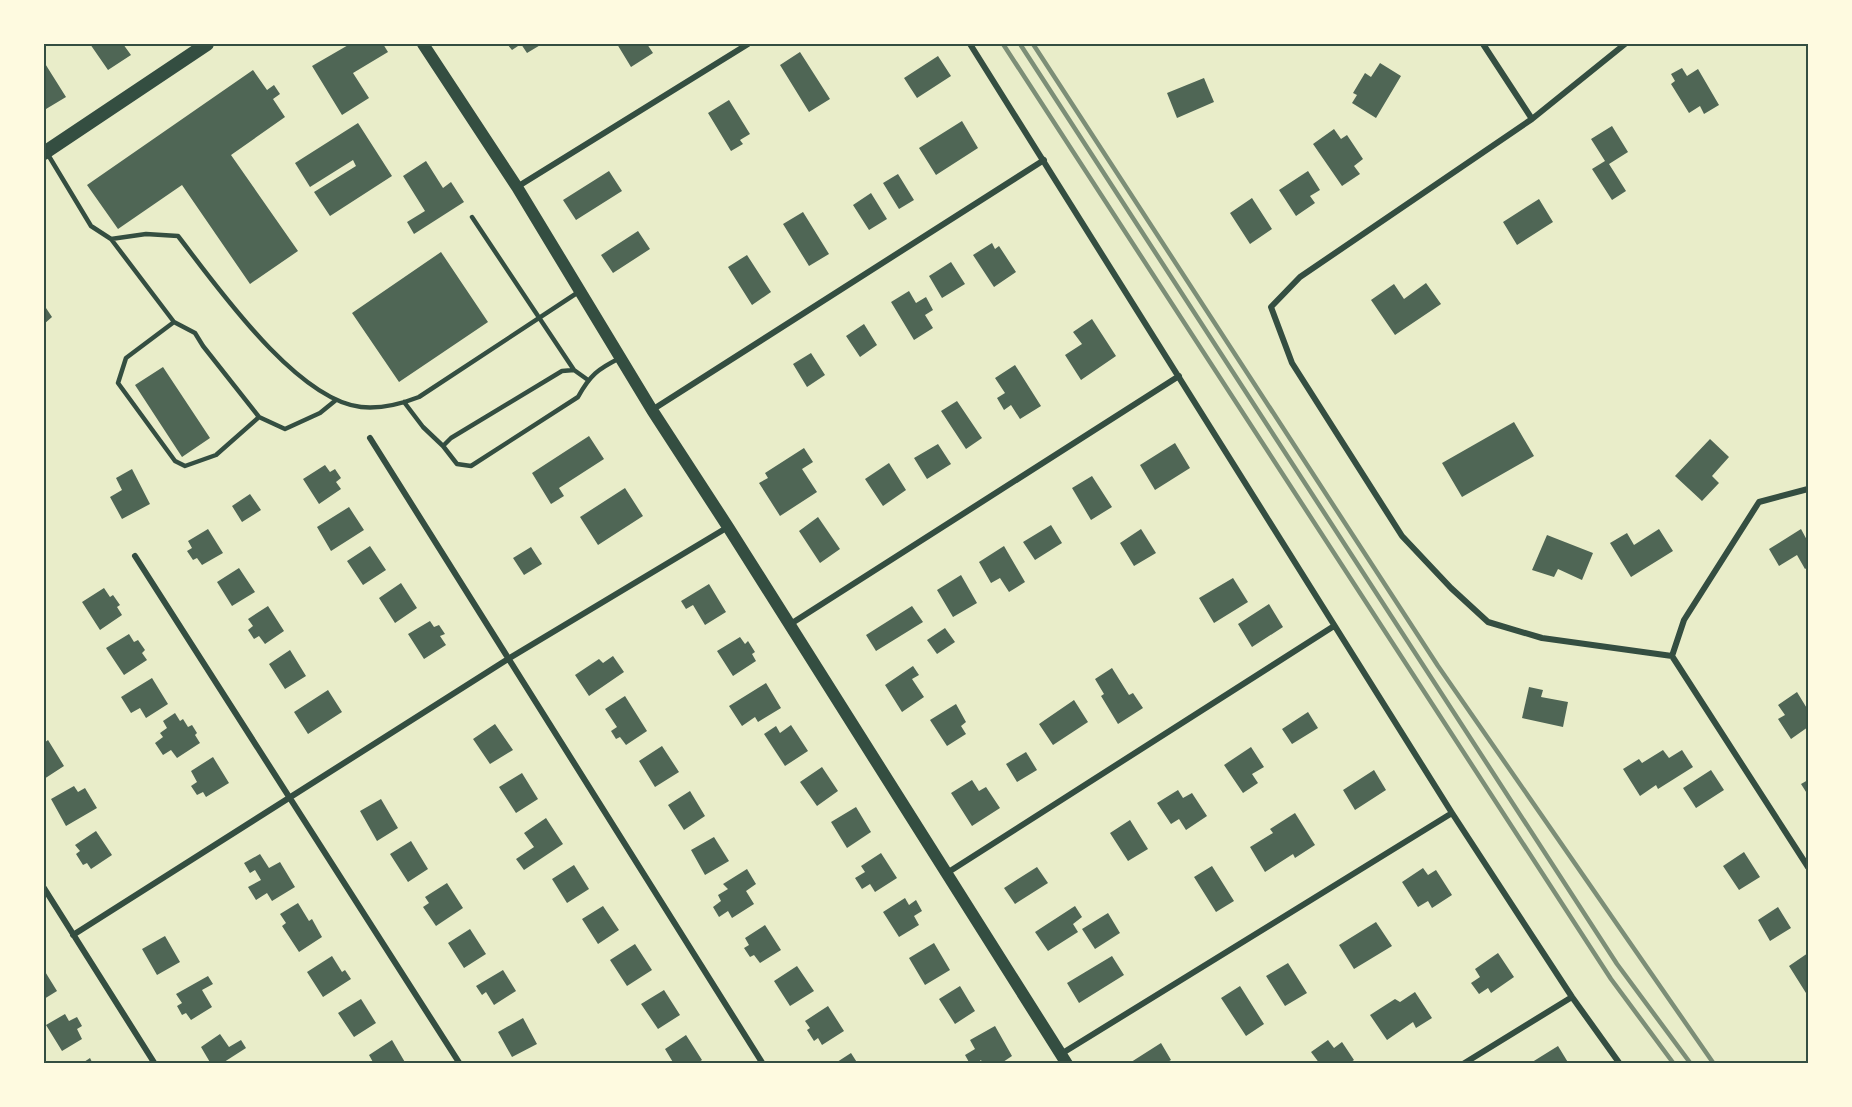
<svg xmlns="http://www.w3.org/2000/svg" width="1852" height="1107" font-family="Raleway,sans-serif">
<style>
.building{fill:#4f6655}
.lines{fill:none;stroke-linecap:round;stroke-linejoin:round}
.service{stroke:#344e41;stroke-width:4.5}
.minor{stroke:#344e41;stroke-width:6}
.secondary{stroke:#344e41;stroke-width:12}
.primary{stroke:#344e41;stroke-width:14}
.rail{stroke:#7c8e77;stroke-width:4.5}
.neatline{fill:none;stroke:#344e41;stroke-width:2}
</style>
<rect width="100%" height="100%" fill="#e9edc9"/>
<path class="building" d="M90 44H123L131 55 108 70Z
M350 44H383L388 52 353 73 369 98 342 115 312 66Z
M507 44H542L527 53 521 44 512 50Z
M617 44H647L653 53 631 67Z
M800 52 830 99 809 112 780 65Z
M938 56 951 76 917 98 904 78Z
M44 62 66 97 46 109 44 104Z
M1380 63 1401 76 1376 118 1352 103 1357 95 1353 93 1365 73 1371 77Z
M1682 68 1687 76 1698 69 1719 105 1704 114 1700 106 1689 113 1671 84 1675 81 1671 74Z
M253 70 267 90 274 85 280 94 273 99 285 117 231 155 298 251 250 284 182 185 118 229 87 185Z
M1204 78 1214 102 1177 118 1167 93Z
M729 100 750 134 740 140 743 144 731 151 708 113Z
M962 121 978 148 936 175 919 148Z
M358 123 392 176 330 216 314 192 356 166 353 160 310 187 295 163Z
M1612 126 1628 152 1609 164 1626 191 1612 200 1592 169 1605 161 1591 139Z
M1334 129 1341 139 1347 135 1363 159 1354 166 1360 174 1342 186 1313 144Z
M426 161 443 188 451 182 464 202 414 234 407 222 425 211 403 176Z
M609 171 622 191 576 220 563 200Z
M1308 171 1320 190 1310 196 1315 203 1296 216 1279 190Z
M898 174 914 200 899 209 883 183Z
M871 193 887 219 869 230 853 205Z
M1252 198 1272 229 1250 244 1230 213Z
M1539 199 1553 222 1517 245 1503 222Z
M803 212 829 254 809 266 783 224Z
M638 231 650 249 613 273 601 255Z
M992 243 995 249 999 246 1016 272 994 287 973 255Z
M441 252 488 322 399 382 352 313Z
M747 255 771 292 752 305 728 267Z
M951 262 965 284 942 298 929 276Z
M1426 283 1441 304 1395 335 1371 300 1394 284 1404 299Z
M909 291 916 303 926 297 933 310 925 315 933 328 914 340 891 302Z
M44 305 52 317 44 324Z
M1092 319 1116 356 1081 380 1065 355 1082 344 1073 332Z
M864 324 877 345 860 357 846 336Z
M811 353 825 375 807 387 793 364Z
M1015 365 1041 406 1020 419 1011 405 1004 410 997 398 1005 393 995 378Z
M163 367 210 438 182 457 135 385Z
M957 401 982 438 966 449 941 411Z
M1514 422 1534 456 1462 497 1442 463Z
M589 436 604 459 559 488 564 496 551 504 532 473Z
M1710 439 1729 457 1712 476 1719 483 1702 501 1675 476Z
M1175 443 1190 468 1155 490 1140 465Z
M938 444 951 464 927 479 914 458Z
M804 448 813 462 802 469 817 492 780 516 759 483 768 478 765 473Z
M889 463 906 490 883 506 865 479Z
M325 465 330 472 335 469 341 478 336 482 341 489 319 504 303 479Z
M132 469 150 504 122 519 110 497 122 490 116 478Z
M1092 476 1112 507 1091 520 1072 488Z
M625 488 643 516 598 545 580 517Z
M250 494 261 510 242 522 232 506Z
M349 507 364 530 331 551 317 527Z
M818 517 840 549 820 563 799 531Z
M1051 525 1062 543 1035 560 1023 542Z
M208 529 223 553 202 565 197 558 193 560 187 551 192 548 188 541Z
M1141 529 1156 553 1134 566 1120 543Z
M1659 529 1673 551 1631 577 1610 543 1627 533 1634 545Z
M1801 529 1808 542V567L1805 569 1797 555 1779 566 1769 549Z
M1547 535 1593 553 1582 580 1558 569 1554 577 1532 570Z
M370 546 386 570 363 585 347 561Z
M1004 546 1025 582 1009 592 1000 578 991 583 979 562Z
M531 547 542 564 524 575 513 558Z
M239 568 255 592 232 606 217 582Z
M961 575 977 603 953 617 937 590Z
M1233 578 1248 602 1214 623 1199 598Z
M401 583 417 608 395 623 379 598Z
M709 584 726 612 705 625 693 605 686 609 681 601Z
M104 588 110 597 113 595 120 605 117 607 122 615 100 630 82 602Z
M1269 604 1283 627 1252 647 1238 624Z
M268 606 284 631 265 644 259 636 254 639 248 630 253 626 248 619Z
M912 606 923 622 876 651 866 635Z
M430 621 434 627 439 625 445 634 440 636 446 645 424 659 408 634Z
M945 628 955 642 937 654 927 640Z
M129 634 134 642 138 640 145 650 142 653 147 660 124 675 106 648Z
M740 637 745 644 748 641 755 652 752 654 756 661 733 676 717 651Z
M290 650 306 676 285 689 269 664Z
M613 656 624 672 589 696 575 675 599 659 603 663Z
M913 666 919 675 912 679 924 697 902 712 885 685Z
M1112 668 1129 695 1133 693 1143 708 1118 724 1101 696 1104 694 1095 679Z
M152 678 168 704 146 718 140 708 131 713 121 697Z
M766 683 781 708 758 722 755 717 742 726 729 706Z
M1529 687 1543 690 1541 697 1568 702 1563 727 1522 718Z
M328 690 342 712 308 734 294 712Z
M1797 692 1808 710V727L1791 739 1778 719 1785 715 1778 705Z
M625 696 647 731 626 745 620 737 616 739 611 731 617 727 605 709Z
M1074 700 1088 722 1053 745 1039 724Z
M956 704 966 722 961 726 966 734 947 746 930 720Z
M1308 712 1318 728 1292 744 1282 729Z
M175 713 180 721 183 719 188 727 192 725 197 733 195 735 200 743 177 758 171 750 163 755 155 743 163 737 160 733 167 728 163 721Z
M495 724 513 750 490 764 473 739Z
M791 725 808 751 785 766 764 734 776 726 780 733Z
M48 740 64 766 44 779V743Z
M662 746 679 772 655 787 639 761Z
M1251 747 1264 767 1252 774 1258 783 1243 793 1224 765Z
M1663 750 1669 758 1682 750 1693 767 1658 789 1656 785 1640 796 1623 769 1639 759 1642 763Z
M1026 752 1037 770 1017 782 1006 764Z
M213 757 229 783 206 797 203 792 197 795 191 786 197 782 191 771Z
M822 767 838 791 817 806 800 782Z
M1374 770 1386 790 1355 810 1343 790Z
M1711 770 1724 790 1696 808 1683 788Z
M522 773 538 799 516 813 499 787Z
M972 780 979 791 986 787 1000 808 972 826 951 793Z
M1808 780V795L1801 784Z
M74 786 78 792 85 788 97 808 66 826 51 799Z
M1178 790 1183 798 1192 793 1207 816 1186 830 1179 819 1171 824 1157 803Z
M690 791 705 816 684 830 668 805Z
M381 799 398 828 377 841 360 811Z
M856 807 871 832 847 848 831 822Z
M1295 813 1315 845 1295 858 1293 854 1265 872 1250 847 1273 833 1270 829Z
M546 818 563 844 524 870 516 859 534 847 524 833Z
M1130 820 1148 849 1128 861 1110 833Z
M96 831 112 855 91 869 87 863 83 865 76 854 80 851 75 845Z
M714 837 729 861 705 875 691 850Z
M411 841 428 869 408 882 390 854Z
M1744 852 1760 877 1739 890 1723 866Z
M881 853 897 878 875 892 870 884 862 889 855 878 865 872 861 866Z
M260 854 269 868 280 862 295 887 272 901 267 893 256 900 248 887 261 880 255 870 250 873 244 863Z
M574 865 589 889 567 903 552 879Z
M1212 866 1234 901 1216 912 1194 877Z
M1037 867 1048 883 1015 904 1004 888Z
M1423 868 1428 875 1436 870 1452 895 1432 908 1428 901 1418 907 1402 882Z
M747 869 756 884 746 891 754 904 732 918 728 911 719 917 713 907 721 901 718 895 728 889 723 884Z
M447 883 463 908 436 926 423 907 429 903 425 897Z
M905 898 909 905 916 900 922 911 914 916 919 925 899 937 883 912Z
M298 903 309 921 312 919 322 937 299 952 282 926 286 923 280 914Z
M603 906 619 930 598 944 582 919Z
M1075 906 1082 917 1073 924 1078 932 1048 951 1035 932Z
M1778 907 1791 928 1770 941 1758 920Z
M1108 913 1120 933 1095 949 1082 929Z
M1376 922 1392 946 1354 969 1339 945Z
M765 925 781 950 760 963 754 955 750 957 744 948 749 945 745 938Z
M470 929 486 954 464 968 448 943Z
M165 936 180 962 157 975 142 949Z
M934 943 950 970 925 985 909 958Z
M635 944 652 970 627 986 610 960Z
M1498 953 1514 977 1491 993 1488 988 1479 994 1471 983 1480 977 1475 969Z
M1808 953V992L1806 993 1789 966Z
M332 956 342 972 345 970 351 979 323 997 307 972Z
M1112 956 1124 975 1079 1003 1067 983Z
M1288 963 1307 993 1285 1006 1266 976Z
M797 966 814 991 790 1006 774 981Z
M44 970 57 991 44 999Z
M503 970 516 991 494 1005 486 992 482 995 476 986Z
M208 976 213 984 202 990 212 1007 191 1020 186 1013 182 1015 177 1006 182 1003 176 994Z
M960 986 975 1011 955 1024 939 999Z
M1240 986 1264 1024 1246 1036 1221 998Z
M664 990 680 1015 658 1029 641 1004Z
M1415 992 1432 1018 1416 1028 1413 1022 1387 1040 1370 1015 1395 999 1400 1002Z
M361 999 376 1023 354 1037 338 1013Z
M828 1006 844 1031 822 1045 818 1038 814 1041 807 1030 810 1028 805 1021Z
M65 1014 69 1021 77 1017 82 1026 77 1029 82 1039 62 1051 46 1025Z
M523 1018 537 1044 512 1057 498 1032Z
M995 1026 1012 1056 1000 1064H983L981 1060 976 1064H970L965 1055 975 1049 970 1040Z
M220 1034 229 1047 241 1040 246 1048 221 1064H211L201 1047Z
M686 1035 702 1060 696 1064H674L665 1049Z
M392 1040 406 1064H374L369 1055Z
M1328 1040 1334 1048 1342 1042 1354 1060 1348 1064H1320L1311 1052Z
M1161 1043 1171 1060 1164 1064H1128Z
M1558 1046 1569 1064H1529Z
M851 1053 858 1064H834Z
M90 1058 93 1064H81Z"/>
<g class="lines">
<path class="service" d="M47 153 91 226 111 239 146 234 178 236C216 285 296 400 361 407 380 409 401 404 419 397L580 291
M472 217 574 370
M111 239 174 322
M588 380 574 370 562 371 451 438 443 446 457 464 471 466 578 397C590 375 598 369 620 358
M404 402 423 427 443 446
M259 417 216 455 185 466 175 461 118 383 126 358 174 322 195 333 203 346 259 417 285 429 320 413 336 400"/>
<path class="minor" d="M970 44 1452 813 1572 997 1620 1064
M1483 44 1532 119
M1625 44 1532 119 1300 277 1271 307 1292 363 1402 536 1451 588 1488 622 1542 638 1672 656 1808 867
M517 187 748 44
M652 410 1044 160
M370 438 763 1064
M135 556 460 1064
M789 625 1179 376
M1672 656 1684 620 1759 502 1808 489
M947 873 1334 626
M44 888 155 1064
M73 935 508 659 728 527
M1061 1054 1452 813
M1463 1064 1572 997"/>
<path class="secondary" d="M423 44 517 187 652 410 728 527 1067 1064"/>
<path class="primary" d="M44 153 207 44"/>
<path class="rail" d="M1003 44 1611 979 1674 1064
M1020 44 1617 964 1691 1064
M1033 44 1438 666 1714 1064"/>
</g>
<rect width="1852" height="1107" fill="none" stroke="#fefae0" stroke-width="90"/>
<rect x="45" y="45" width="1762" height="1017" class="neatline"/>
</svg>
